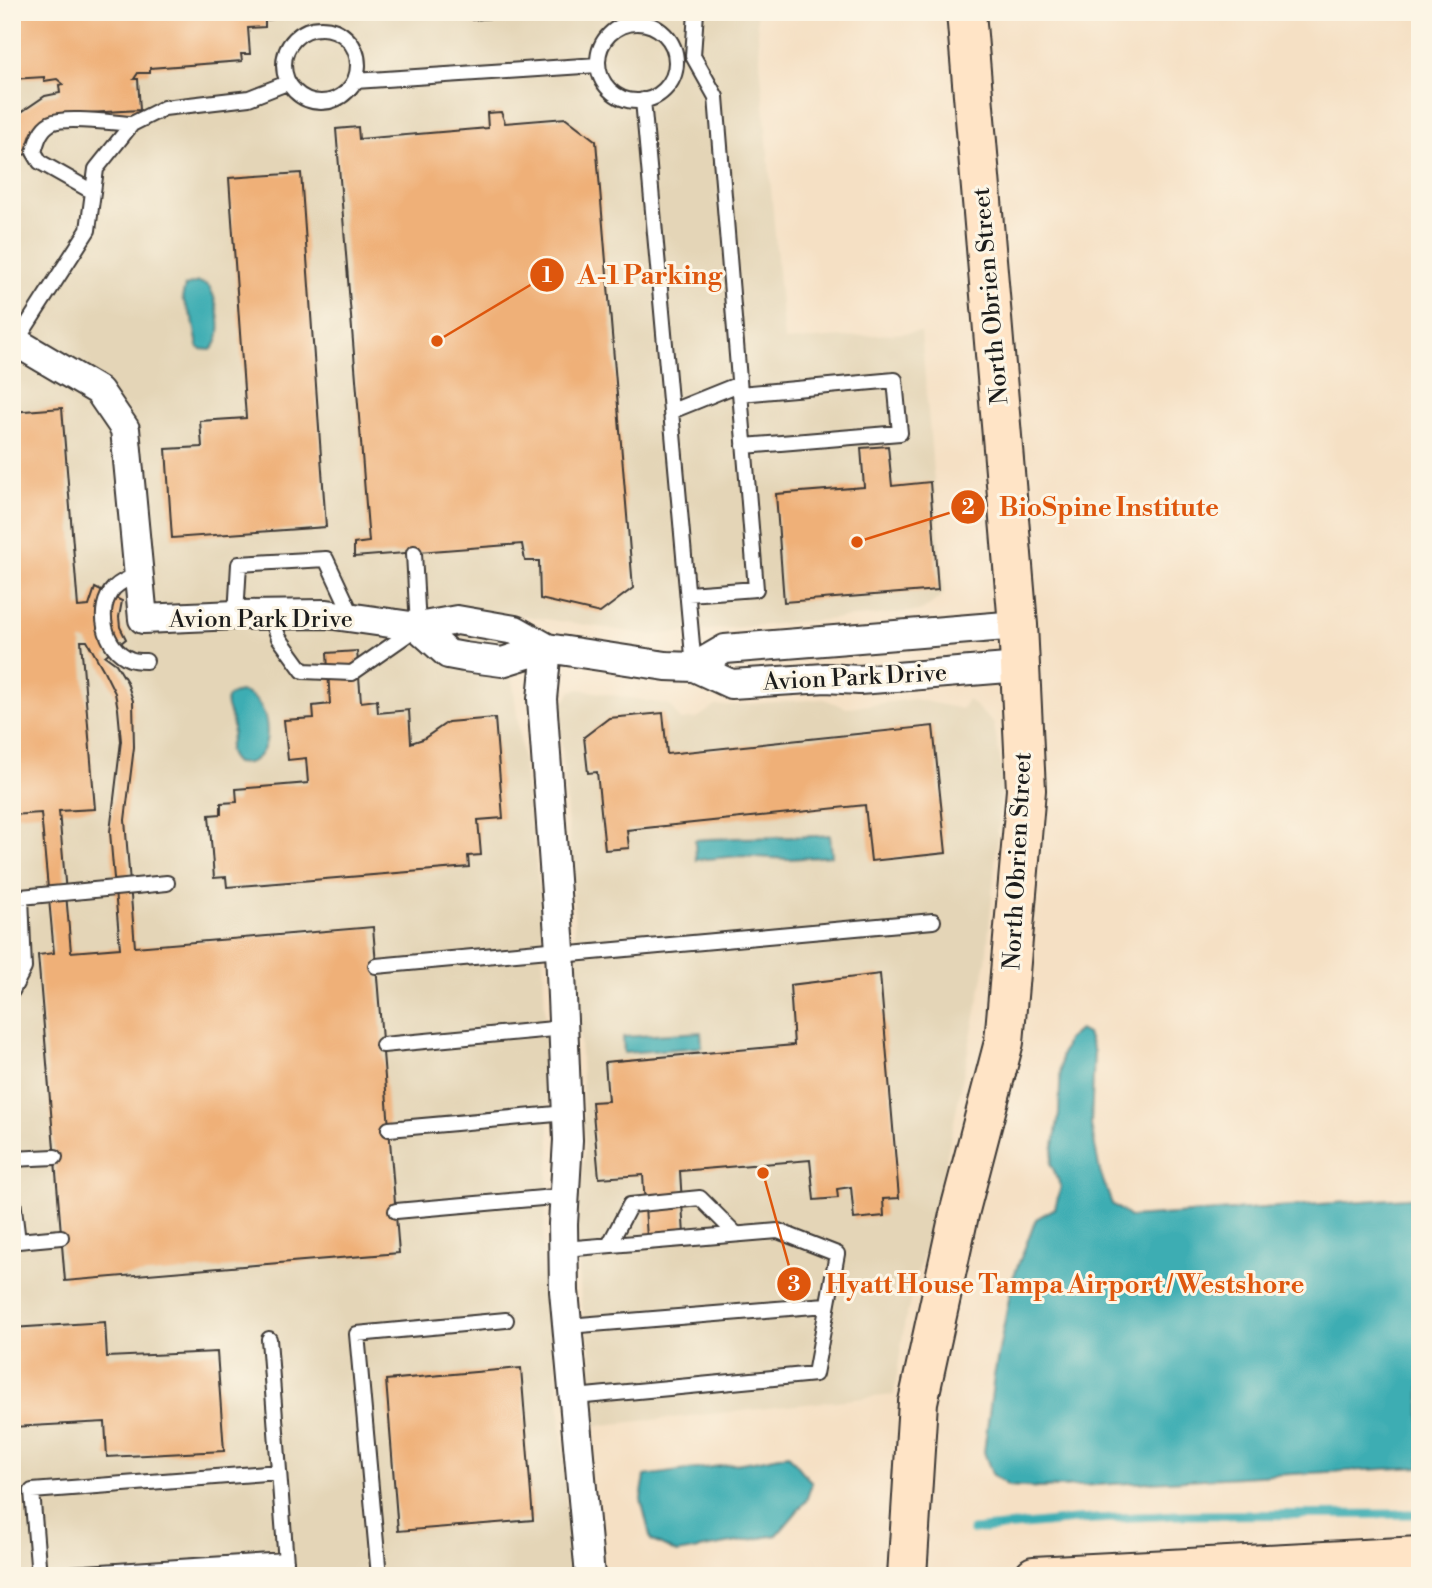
<svg xmlns="http://www.w3.org/2000/svg" width="1432" height="1588" font-family="'Libre Bodoni',serif">
	<rect width="100%" height="100%" fill="#fcf5e5"/>
	<filter id="ink" filterUnits="userSpaceOnUse"><feTurbulence type="fractalNoise" baseFrequency=".0143" numOctaves="2"/><feDisplacementMap in="SourceGraphic" scale="14" xChannelSelector="R" yChannelSelector="G"/><feConvolveMatrix kernelMatrix="1 2 1 2 8 2 1 2 1" color-interpolation-filters="sRGB"/></filter>
	<filter id="wash" filterUnits="userSpaceOnUse"><feTurbulence type="fractalNoise" baseFrequency=".00686" numOctaves="4" result="noise"/><feDisplacementMap in="SourceGraphic" scale="28" xChannelSelector="R" yChannelSelector="G"/><feGaussianBlur stdDeviation="1.57" result="paint"/><feColorMatrix in="noise" values="0 0 0 0 0 0 0 0 0 0 0 0 0 0 0 0 0 1.4 0 .05"/><feComposite in="paint" operator="in"/></filter>
	<g filter="url(#wash)">
		<rect width="100%" height="100%" fill="#f5e0c4"/>
		<path fill="#e4d5b7" d="M12 12H756L784 341 921 332 944 594 922 611 652 635 504 613 541 903 550 1151 542 1255 544 1291 556 1363 572 1567 568 1576H12Z
			M579 689 670 705 680 720 697 718 715 706 824 699 847 708 914 699 962 709 968 699 994 724 1003 777 986 962 938 1201 905 1321 894 1395 593 1426 590 1351 581 1299 576 1230 585 1146 572 873 558 706 566 700 571 691Z"/>
		<path fill="#3cadb3" stroke="#2c6468" stroke-width="2" d="M198 282 208 285 210 288C218 304 226 337 211 350L200 349 198 346 193 320 182 298 185 286Z
			M240 692C274 695 279 770 236 763 221 749 234 743 233 727 233 714 214 696 240 692Z
			M830 835 832 856 788 859 740 856 696 860 695 840C740 836 785 839 830 835Z
			M1079 1030 1087 1034 1094 1052 1091 1125 1100 1172 1112 1204 1130 1217 1420 1197V1467L1041 1488 1008 1486 992 1474 984 1452 994 1376 1013 1278 1036 1219 1055 1208 1061 1186 1051 1164 1059 1114 1061 1057 1067 1040Z
			M701 1032 702 1047 624 1053 623 1037Z
			M788 1454 812 1483 806 1501 777 1535 677 1553 651 1540 641 1499 645 1476C692 1468 741 1466 788 1454Z"/>
		<g fill="none" stroke-linecap="round" stroke-linejoin="round">
			<path stroke="#3cadb3" stroke-width="9" d="M973 1530 1075 1520 1178 1515 1420 1514"/>
		</g>
		<g id="blocks">
			<path fill="#efb078" fill-rule="evenodd" d="M12 12H273V19L265 20V27L248 28 250 54H241L242 61 150 68V73H138L134 79H138L140 110 52 115 37 126 32 134 29 154 12 156V126L20 113 45 96 60 93 59 85 63 84 57 79 44 81V77L12 79Z
				M472 12H542V14L472 20Z
				M501 112 505 123 566 118 596 141 633 588 600 613 540 599 539 561H525L522 544 354 557V544L369 542 336 129 358 127 359 139 488 128 487 113Z
				M301 173 326 527 172 538 166 449 202 447 200 421 246 418 229 178Z
				M62 408 78 607 89 606 95 588 122 601 119 617 120 627 126 639 105 656 116 664 127 682 133 701 134 747 125 820 135 947 373 927 399 1253 65 1281 38 955 54 953 41 813 12 815V412ZM81 641H87L104 671 115 693 118 709 121 741 110 832 120 948 71 952 59 811 95 809Z
				M888 446 892 486 930 482 938 590 784 602 776 494 864 487 861 448Z
				M357 651 361 702 377 700 378 713 409 710 411 743 423 739 448 722 495 718 503 818 478 820 481 855 468 856 469 867 227 887 226 877 214 878 209 815 221 814V803L237 802 236 789 308 783 306 758 288 760 284 720 314 718 313 706 330 704 327 653Z
				M663 713 667 754 933 726 946 853 871 861 865 805 627 830 629 848 605 850 597 772 588 773 584 737 609 718Z
				M880 974 899 1198 883 1199 884 1216 854 1219 851 1187 837 1189 838 1198 814 1200 810 1160 680 1171 684 1235 647 1238 643 1175 599 1178 592 1102 608 1101 605 1062 794 1045 790 985Z
				M105 1322 107 1357 217 1352 224 1451 107 1457 105 1422 12 1427V1328Z
				M521 1368 533 1520 398 1531 386 1380Z"/>
		</g>
	</g>
	<g filter="url(#ink)">
		<use href="#blocks" fill-opacity="0" stroke="#3d3935" stroke-width="2"/>
		<g fill="none" stroke-linecap="round" stroke-linejoin="round">
			<defs>
				<path id="lane" d="M598 62a39 39 0 1 1 78 0a39 39 0 1 1-78 0Z
					M284 65a37 37 0 1 1 74 0a37 37 0 1 1-74 0Z
					M355 81 598 65
					M643 100 694 667
					M93 192 40 162 34 152C37 141 40 129 51 123 66 116 114 123 132 124
					M16 342 88 230 96 169 132 124 164 108 249 98 287 83
					M740 394 895 380 900 433 744 446
					M672 411 739 384
					M138 575C129 578 121 581 114 588 95 608 104 649 130 659 134 661 141 661 146 661
					M688 594 756 589 716 97 693 56 696 12
					M236 615 239 564 326 559 354 619
					M270 615 279 638 303 671 352 673 418 627 414 553
					M560 955 933 921
					M376 966 560 949
					M12 991 24 968 21 897 167 883
					M383 1045 564 1028
					M389 1129 567 1113
					M12 1159 55 1157
					M12 1192 18 1241 61 1237
					M396 1211 565 1196
					M609 1245 630 1205 700 1198 736 1234
					M564 1249 778 1231 837 1254 815 1374 575 1397
					M568 1326 826 1305
					M269 1339 287 1576
					M39 1576 32 1491 279 1472
					M39 1576 286 1560
					M379 1576 357 1334 506 1320"/>
				<path id="street" d="M16 342 99 391 125 429 143 619 236 615 327 614 418 627 457 620 515 630 547 648 666 666 694 667 731 684 826 678 859 680 1020 667
					M418 627 448 654 464 657 502 662 547 648
					M547 648 542 699 560 949 568 1140 563 1224 564 1291 590 1576
					M694 667 725 649 1018 625"/>
				<path id="secondary" d="M907 1576 918 1402 960 1210 1004 1042 1026 790 1018 625 966 12
					M1034 1576 1420 1556"/>
			</defs>
			<use href="#lane" stroke="#3d3935" stroke-width="18"/>
			<use href="#street" stroke="#3d3935" stroke-width="32"/>
			<use href="#secondary" stroke="#3d3935" stroke-width="42"/>
			<use href="#lane" stroke="#fff" stroke-width="14"/>
			<use href="#street" stroke="#fff" stroke-width="28"/>
			<use href="#secondary" stroke="#ffe4c6" stroke-width="38"/>
		</g>
	</g>
	<g text-anchor="middle" stroke-width="6" stroke-linejoin="round" paint-order="stroke">
		<g font-size="24" fill="#1c1c1c" stroke="#fcf5e5">
			<text transform="translate(990 296) rotate(-95)" y="8">North Obrien Street</text>
			<text x="261" y="627">Avion Park Drive</text>
			<text transform="translate(855 677) rotate(-3)" y="8">Avion Park Drive</text>
			<text transform="translate(1017 861) rotate(-87)" y="8">North Obrien Street</text>
		</g>
	</g>
	<path fill="none" stroke="#de560d" stroke-width="2.5" d="M437 341L547 275M857 542L968 507M763 1173L794 1284"/>
	<g fill="#de560d" stroke="#fcf5e5" stroke-width="2.5">
		<circle cx="437" cy="341" r="7"/>
		<circle cx="857" cy="542" r="7"/>
		<circle cx="763" cy="1173" r="7"/>
		<circle cx="547" cy="275" r="18"/>
		<circle cx="968" cy="507" r="18"/>
		<circle cx="794" cy="1284" r="18"/>
	</g>
	<g font-size="21" text-anchor="middle" font-weight="bold" fill="#fff">
		<text x="547" y="282">1</text>
		<text x="968" y="514">2</text>
		<text x="794" y="1291">3</text>
	</g>
	<g font-size="26" text-anchor="middle" font-weight="bold" fill="#de560d" stroke="#fcf5e5" stroke-width="6" stroke-linejoin="round" paint-order="stroke">
		<text x="650" y="284">A-1 Parking</text>
		<text x="1109" y="516">BioSpine Institute</text>
		<text x="1065" y="1293">Hyatt House Tampa Airport / Westshore</text>
	</g>
	<rect width="1432" height="1588" fill="none" stroke="#fcf5e5" stroke-width="42"/>
</svg>
